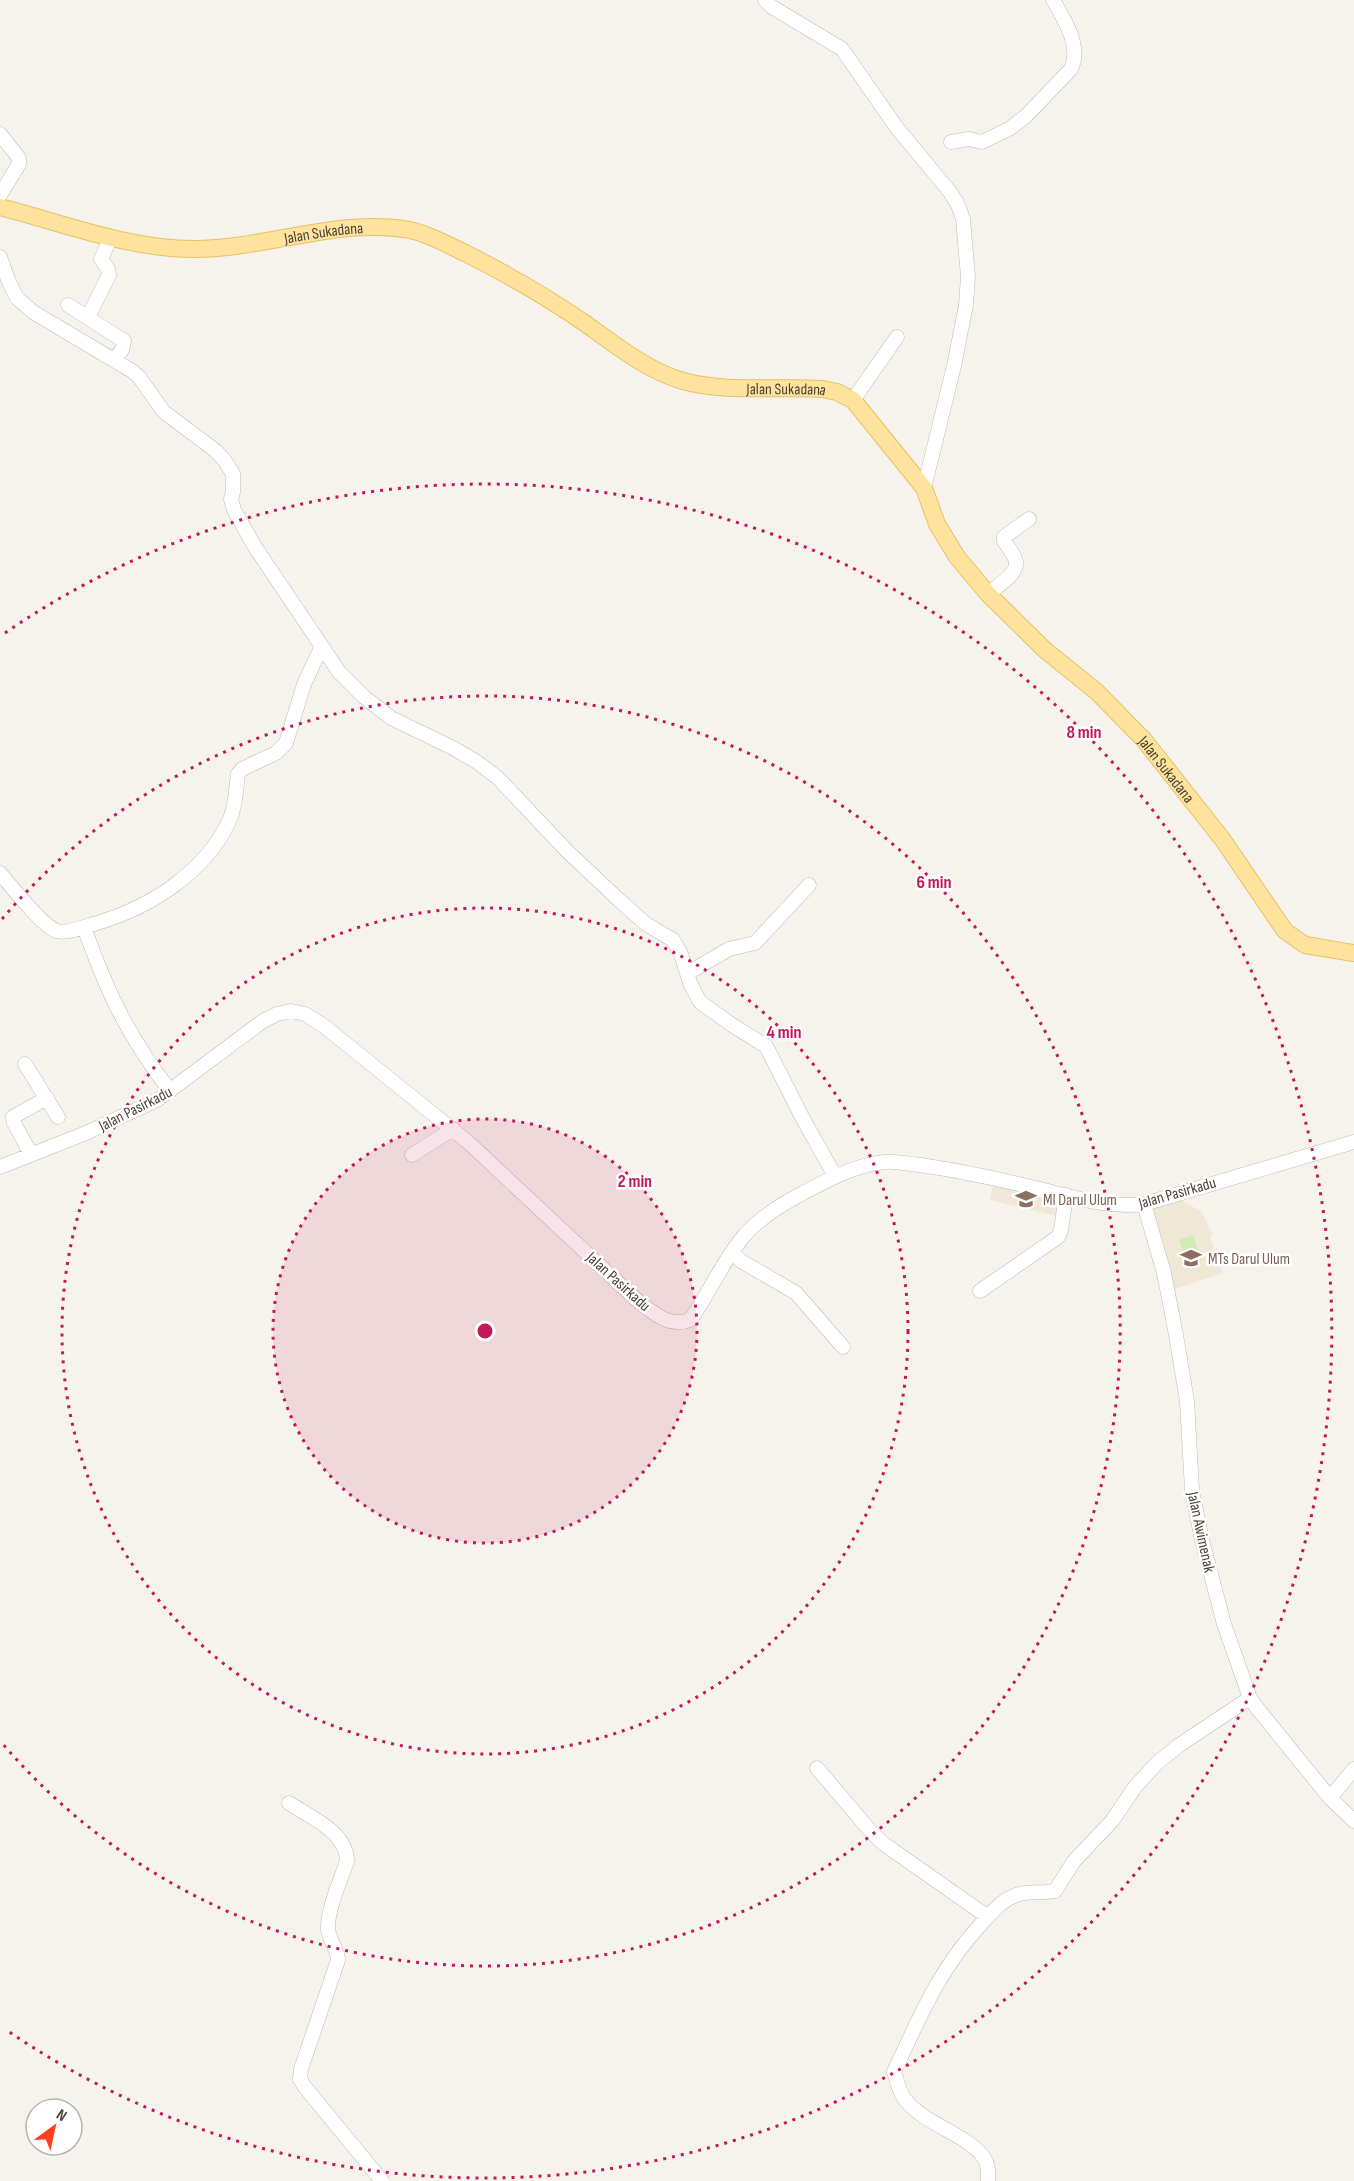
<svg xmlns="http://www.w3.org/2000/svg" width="1354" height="2181" font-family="'Sofia Sans Condensed',sans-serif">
	<rect width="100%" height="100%" fill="#f6f3ec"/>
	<path fill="#efe8d6" d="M994 1181 1062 1197 1057 1216 990 1200Z
		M1176 1197 1202 1212 1213 1236 1210 1237 1223 1273 1175 1289 1150 1209Z"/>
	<path fill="#d2eab5" d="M1193 1235 1201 1262 1188 1266 1179 1240Z"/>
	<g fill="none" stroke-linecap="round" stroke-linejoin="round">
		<defs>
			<path id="minor" d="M765 0 772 7 842 49 897 128 950 192 958 205 963 219 968 277 966 305 954 366 924 488
				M0 134 19 158V164L0 195
				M951 142 969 139 982 142 1009 129 1026 116 1071 69C1082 47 1064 19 1053 0
				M0 257 9 282 17 298 33 312 132 371 139 377 164 412 216 451 225 461 233 474V492L231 499 234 510 255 547 339 672 363 696 391 718 453 748 477 762 498 778 567 851 619 900 646 924 673 940 681 954 690 983 700 1002 732 1025 766 1046 803 1119 835 1176
				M68 305 124 341 122 350 118 355
				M88 317 109 275 108 269 101 259 111 237
				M853 400 897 337
				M988 594C996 587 1018 574 1016 562 1015 555 1007 546 1004 541V537L1029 519
				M0 873C12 887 42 926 57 931 68 934 86 926 97 923 151 907 206 872 230 819 236 805 236 789 238 774L242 769 276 753 286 743 304 684 321 648
				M84 927C107 992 128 1036 170 1091
				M688 973 729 949 755 943 809 885
				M25 1064 58 1117
				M31 1154 14 1123 13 1117 47 1098
				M412 1155 453 1129
				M0 1167 86 1133 157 1100 263 1021 277 1014 291 1011 305 1014 324 1026 469 1143 639 1302C655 1314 670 1328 690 1320 710 1293 722 1261 744 1236 759 1218 782 1204 803 1193 828 1180 855 1165 884 1162 896 1161 908 1164 920 1165 955 1170 989 1177 1023 1185 1063 1194 1103 1209 1144 1204L1354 1142
				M1144 1204 1164 1273 1176 1335 1187 1401 1192 1490 1202 1540 1224 1624 1250 1698 1257 1708 1330 1798 1354 1821
				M732 1252 741 1261 796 1293 843 1347
				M980 1291 1058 1237 1061 1230 1066 1195
				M817 1768 872 1833 884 1844 988 1917
				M1330 1798 1354 1769
				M289 1803C310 1817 347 1832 347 1861 341 1879 327 1910 328 1929 329 1940 338 1949 338 1960L301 2069 300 2079 304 2086 382 2181
				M988 2181C988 2173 989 2165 984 2158 968 2134 922 2124 904 2098 899 2091 897 2080 894 2072 919 2018 941 1966 983 1922 992 1912 1001 1901 1014 1896 1027 1890 1041 1894 1055 1891L1074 1861 1112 1821 1135 1787 1157 1763 1178 1746 1250 1698"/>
			<g id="major">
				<path id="s1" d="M0 207C63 223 128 249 194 249 266 249 339 217 410 230 429 234 448 245 465 253 507 274 547 297 586 324 615 345 648 371 683 381 726 393 779 386 823 389L837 392 853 400 924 488 937 524 957 557 988 594 1045 650 1097 692 1144 740 1223 840 1285 931 1305 945 1354 953"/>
			</g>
		</defs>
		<use href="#minor" stroke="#c2bbae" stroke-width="15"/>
		<use href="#major" stroke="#e6c16a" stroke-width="18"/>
		<use href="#minor" stroke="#fff" stroke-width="14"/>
		<use href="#major" stroke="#ffe39c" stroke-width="16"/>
	</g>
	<circle cx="485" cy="1331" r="212" fill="#c2185b" fill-opacity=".12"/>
	<g fill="none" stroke="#c2185b" stroke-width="3" stroke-dasharray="3 6">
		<circle cx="485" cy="1331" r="212"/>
		<circle cx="485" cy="1331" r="423"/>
		<path d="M2 919A635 635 0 1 1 2 1743"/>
		<path d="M5 633A847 847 0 1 1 5 2029"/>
	</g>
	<defs>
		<symbol id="school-bare" viewBox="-9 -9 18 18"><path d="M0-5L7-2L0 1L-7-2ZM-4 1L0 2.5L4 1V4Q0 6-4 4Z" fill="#8d6e63" stroke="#fff" stroke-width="2.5" paint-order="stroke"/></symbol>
	</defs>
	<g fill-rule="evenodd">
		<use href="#school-bare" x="1011" y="1184" width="30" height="30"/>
		<use href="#school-bare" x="1176" y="1243" width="30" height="30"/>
	</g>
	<g text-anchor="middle" stroke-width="5" stroke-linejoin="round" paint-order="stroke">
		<g font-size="16" fill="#4b4439" stroke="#fff">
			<text dy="6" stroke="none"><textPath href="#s1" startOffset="330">Jalan Sukadana</textPath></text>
			<text dy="6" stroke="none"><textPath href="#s1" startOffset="834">Jalan Sukadana</textPath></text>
			<text dy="6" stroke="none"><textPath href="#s1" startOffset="1392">Jalan Sukadana</textPath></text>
			<text transform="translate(135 1108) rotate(-27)" y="6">Jalan Pasirkadu</text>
			<text transform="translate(1177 1192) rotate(-16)" y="6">Jalan Pasirkadu</text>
			<text transform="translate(619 1281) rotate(42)" y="6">Jalan Pasirkadu</text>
			<text transform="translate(1202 1532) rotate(78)" y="6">Jalan Awimenak</text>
		</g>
		<g font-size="16" fill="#785e54" stroke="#fff" text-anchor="start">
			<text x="1043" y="1205">MI Darul Ulum</text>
			<text x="1208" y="1264">MTs Darul Ulum</text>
		</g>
	</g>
	<circle cx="485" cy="1331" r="9" fill="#c2185b" stroke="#fff" stroke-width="3"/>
	<g font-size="18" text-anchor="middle" font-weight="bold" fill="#c2185b" stroke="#fff" stroke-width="5" stroke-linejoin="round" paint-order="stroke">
		<text x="1084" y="738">8 min</text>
		<text x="934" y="888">6 min</text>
		<text x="784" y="1038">4 min</text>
		<text x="635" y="1187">2 min</text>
	</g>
	<g transform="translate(54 2127) rotate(33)"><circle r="28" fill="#ffffff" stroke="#b7b4b0" stroke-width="1.5"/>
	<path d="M0-4.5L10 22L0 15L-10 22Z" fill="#fc3f1d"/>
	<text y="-9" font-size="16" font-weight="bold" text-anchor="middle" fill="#4b4439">N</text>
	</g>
</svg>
